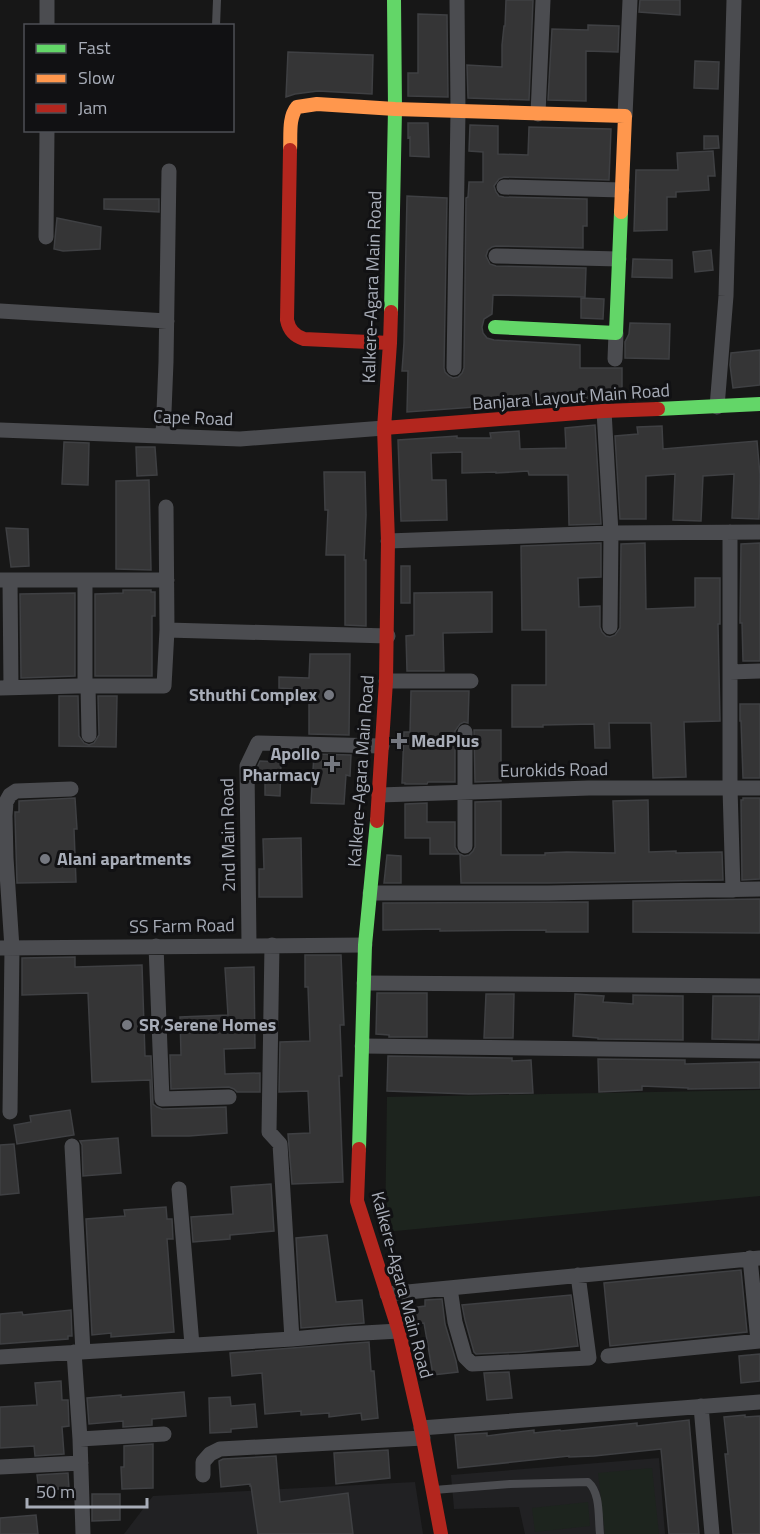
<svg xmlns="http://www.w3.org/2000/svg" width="760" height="1534" font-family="'Titillium Web',sans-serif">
	<rect width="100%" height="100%" fill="#171717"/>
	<path fill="#212123" d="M659 1458 665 1534H525L519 1507 454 1509 451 1475Z
		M415 1482 423 1534H124L153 1496Z"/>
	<path fill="#1d241e" d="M760 1090V1196L385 1232 387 1097Z
		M652 1468 659 1534H605L598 1473Z
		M588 1502 590 1526 535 1532 532 1508Z"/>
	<path fill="#353536" stroke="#3f4043" stroke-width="1.5" d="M506 0H533L529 100 468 98 467 65 502 67V45L504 26H505Z
		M640 0H680V15L639 12Z
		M418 14 447 15 448 97 408 96V73H418Z
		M588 25 619 26 618 52 586 51V101L548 100 552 29 588 30Z
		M288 52 373 55 372 94 318 91 295 94 286 97Z
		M695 61 719 62 718 89 694 88Z
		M408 123H428L429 157 410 156V137L408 138Z
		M470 125 498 126V154L528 155 529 127 611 129 609 180 504 177 499 179 494 186 496 192 499 196 504 197 587 199V226H583V248L496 246 492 247 488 250 486 256 490 264 496 266 586 268 585 297 493 295 492 314 484 319 482 327 483 333 487 338 494 340 580 345V368H622V397L580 399V396H556V401L407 412 408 371H402L404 343 407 196 447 198 444 368 445 372 449 376 453 378 458 377 462 373 464 368 466 198 468 197 469 182H483V152L469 151Z
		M704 136H718L719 148 704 149Z
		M713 151 715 176H708L709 190 676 192V197H667V230L634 231 636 170H678L677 153Z
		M104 199H159V212L104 209Z
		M57 218 101 227 100 249 63 251 54 249Z
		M711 250 713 270 695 272 693 252Z
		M633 259 672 260V278L632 277Z
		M581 298 604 299 603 319 581 318Z
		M630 323 670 324 669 359 625 358V342L629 334Z
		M760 350V385L733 388 730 365 731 353Z
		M595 425 601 524 569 525 568 475H529L528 471 496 473V472L462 473V452L431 453 432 480H446L447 520 401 521 398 440 457 436V438H491L490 433 519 431 520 449 566 448 565 428Z
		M662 426 663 449 757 441 760 475 759 519 732 518 734 474 703 476 701 521 673 520 675 474 646 476V519H620L615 436 638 434 637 427Z
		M64 442 89 443 88 485 62 484Z
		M136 447H155L157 475 137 476Z
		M324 472H365L366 515 364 560H366V626L345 625V555H326L328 510H325Z
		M149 480 151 570 116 569V481Z
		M6 528 28 529 29 566 11 567Z
		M601 543V577L578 578 579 607 600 606V627L602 632 606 636 610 637 615 635 620 628 621 544 645 543 646 609 695 607V578H720V624H718L720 721 684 722 686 777 653 778 651 723H609L610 748H595L594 724 543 725V727H512V685H546V630H522L521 546Z
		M760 543V661H743L742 623H740L741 544Z
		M401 566H410V603H401Z
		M123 590H151V592H155V616H152V676H95V594L123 593Z
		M492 592V632L443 633 444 671H407L406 636 414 635V593Z
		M75 593V676L21 678 20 594Z
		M310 654H350L349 735 309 734V690L279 688V677L309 678Z
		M411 691H469L468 723 464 722 460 724 455 731V782H428L427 784H405V783H402L404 732H410Z
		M59 696H78L79 736 84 743 89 745 94 743 99 735 98 696H117L116 747 59 746Z
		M740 704H760V778H743L741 721H740Z
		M474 730H501V781L475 782Z
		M314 754 351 755 350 776 346 775 344 804 311 803Z
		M260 761 281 762 280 796 265 795V782H257V768Z
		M75 798 77 829H74L76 882 17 883 15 816V812H19V801Z
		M743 798H760V879L742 880 741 800H743Z
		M648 800 649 852 676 851V853L722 852 723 880 548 883H461L460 854 464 856 469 855 473 851 475 847V802L501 801V855H545V853L567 852 615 853 613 801Z
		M427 803V822H455V847L459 854H430V838H405V804Z
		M301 838 302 897H259V869H264L263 839Z
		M387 855 401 856V883H384Z
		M760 899V933L633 932V901Z
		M588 902V932H546V930L440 931V929L383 930V903Z
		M305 955H341L344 1025H340L342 1076H339L343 1182 292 1184 288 1134 310 1133 308 1091 279 1092 280 1042 310 1041 308 987H305Z
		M75 957V967L142 965 145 1056H151L153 1104 157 1107 162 1109 226 1107 227 1133 189 1136H152L150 1080 92 1082 88 993 22 995V958Z
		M254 967 255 1048 224 1049 225 1074 260 1073V1092H237L234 1089 229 1087 171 1089 170 1055H181L180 1017 228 1015 225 968Z
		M377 993H427V1037H389V1035L376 1034Z
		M486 994H514L513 1038H484Z
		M575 994 604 996 603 1002 633 1004V995L683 996V1040L598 1039V1038L573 1036Z
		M713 996H760L759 1040 712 1039Z
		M388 1056 512 1058V1061L531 1060 533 1093 469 1094 387 1091Z
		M598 1059 683 1060H685V1064L760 1062V1088L688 1089V1088L642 1086V1090L599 1092Z
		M70 1110 74 1135 17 1144 14 1125 31 1122 30 1116Z
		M118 1138 121 1173 83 1176 82 1145 80 1141Z
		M14 1144 19 1193 0 1195V1145Z
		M271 1184 274 1231 230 1235V1239L193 1242 191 1217 233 1214 231 1187Z
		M166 1207 167 1219H172L173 1239H167L174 1332 111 1337V1333L92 1335 86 1219 125 1216 124 1210Z
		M327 1235 336 1302 362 1300 364 1323 301 1328 296 1238Z
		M741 1270 747 1332 610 1346 604 1283Z
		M571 1295 578 1346 522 1352 476 1354 474 1352 465 1320 462 1305Z
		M442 1299 445 1324 456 1361 458 1372 433 1375 424 1323 413 1325 411 1308 425 1306V1300Z
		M71 1310 72 1336H68V1339L0 1344V1314L22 1312 23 1315Z
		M369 1342 371 1371H374L378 1418 362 1420 361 1413 329 1417V1413L301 1415V1411L265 1414 262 1373 232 1376 230 1353Z
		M760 1354V1381L741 1383 739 1356Z
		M509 1372 512 1398 487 1400 484 1373Z
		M61 1381 62 1400H68L69 1426 62 1427 64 1454 35 1456 34 1446 0 1448V1407L37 1405 35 1383Z
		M184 1392 186 1416 152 1419V1425L123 1427V1421L89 1424 87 1398 121 1395V1397Z
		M230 1397 231 1406 255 1404 257 1427 231 1429V1432L210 1433 209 1398Z
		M745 1415V1417L760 1416V1534H733L725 1454H728L724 1417Z
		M689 1420 699 1534H669L661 1449 594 1456 569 1457V1456L458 1468 455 1435 487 1433V1436L534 1430V1433L560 1430 561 1431 637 1423V1426Z
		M153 1444V1488L122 1489 121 1467H124V1446Z
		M388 1450 390 1478 336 1484 334 1453Z
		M276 1456 280 1502 348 1493 353 1534H258L251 1486H250V1484L221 1487 219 1461 223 1459Z
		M68 1473 69 1488 39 1491 37 1475Z
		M92 1494H120V1520L92 1521Z
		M36 1515 38 1534H0V1518Z"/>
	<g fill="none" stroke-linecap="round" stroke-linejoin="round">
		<path stroke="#4b4c50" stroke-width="8" d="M216 26 217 0
			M434 1490 510 1484 588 1482C601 1493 598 1518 600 1534"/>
		<path stroke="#4b4c50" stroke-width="15" d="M47 26V0
			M538 114 543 0
			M625 116 630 0
			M504 187 622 190
			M46 237 47 130
			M496 256 619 259
			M0 311 167 321
			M615 359 616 333
			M454 368 458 111 457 0
			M717 407 726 296 734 0
			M604 411 611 533 610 627
			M0 430 240 439 384 428
			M163 436 166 362 169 171
			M166 507 167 630 388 636
			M730 532V788L733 890
			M388 541 611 533 760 532
			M0 580H167
			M10 580 11 688
			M730 672 760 671
			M386 681H471
			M85 686V580
			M88 686 89 735
			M0 688 77 686H164L167 630
			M465 732V846
			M379 795 589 788H760
			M370 893H548L760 889
			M249 945 247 766 258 743 382 746
			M272 945 269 1132 280 1144 292 1339
			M156 946 162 1099 229 1097
			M0 948 365 945
			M364 983 760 986
			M362 1046 760 1051
			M10 1112 12 948 6 858 5 816 6 802 10 795 16 791 71 789
			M72 1146 83 1352
			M179 1189 192 1345
			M750 1258 758 1341
			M450 1288 455 1322 465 1357 472 1364 589 1358 578 1275
			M387 1294 760 1258
			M74 1352 80 1439 83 1534
			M608 1356 760 1341
			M0 1357 292 1339 346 1334 399 1331
			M701 1406 712 1534
			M421 1428 760 1402
			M80 1439 164 1434
			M0 1467 81 1463
			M203 1475V1462L210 1454 220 1449 423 1438"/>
		<path stroke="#63d668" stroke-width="14" d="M391 312 395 109 394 0
			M495 327 616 333 621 212
			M658 409 760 404
			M359 1149 365 945 377 821"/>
		<path stroke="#ff974d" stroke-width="14" d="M290 150C291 136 288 118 297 107L317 104 395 109 625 116 621 212"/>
		<path stroke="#b3261e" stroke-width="14" d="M290 150 287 320C289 330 294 336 304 339L390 343
			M384 428 604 411 658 409
			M377 821 386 681 388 541 384 428 390 343 391 312
			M359 1149 357 1201 399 1331 421 1428 441 1534"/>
	</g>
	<g fill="#757880" stroke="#111113" stroke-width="2">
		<circle cx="329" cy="695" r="6"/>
		<path d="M396 732h6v6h6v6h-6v6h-6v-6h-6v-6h6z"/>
		<path d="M329 755h6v6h6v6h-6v6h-6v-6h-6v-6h6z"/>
		<circle cx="45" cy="859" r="6"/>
		<circle cx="127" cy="1025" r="6"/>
	</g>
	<g text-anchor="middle" stroke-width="6" stroke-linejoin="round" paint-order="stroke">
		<g font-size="18" fill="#a8adb8" stroke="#111113">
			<text transform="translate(372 287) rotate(-88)" y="6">Kalkere-Agara Main Road</text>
			<text transform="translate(571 397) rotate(-4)" y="6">Banjara Layout Main Road</text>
			<text transform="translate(193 418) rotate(2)" y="6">Cape Road</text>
			<text transform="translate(554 770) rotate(-1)" y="6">Eurokids Road</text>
			<text transform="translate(361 771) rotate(-86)" y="6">Kalkere-Agara Main Road</text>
			<text transform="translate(228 835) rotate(-91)" y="6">2nd Main Road</text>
			<text transform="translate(182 926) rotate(-1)" y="6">SS Farm Road</text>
			<text transform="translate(402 1285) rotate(75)" y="6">Kalkere-Agara Main Road</text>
		</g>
		<g font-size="18" font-weight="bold" fill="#a8adb8" stroke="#111113" text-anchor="start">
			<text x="317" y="701" text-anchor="end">Sthuthi Complex</text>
			<text x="411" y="747">MedPlus</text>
			<text x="320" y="760" text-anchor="end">Apollo<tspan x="320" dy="21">Pharmacy</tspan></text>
			<text x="57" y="865">Alani apartments</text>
			<text x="139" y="1031">SR Serene Homes</text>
		</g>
	</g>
	<rect x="24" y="24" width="210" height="108" fill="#111113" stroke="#4d4f55" stroke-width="1.5"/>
	<rect x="36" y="44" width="30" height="9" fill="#63d668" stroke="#4d4f55" stroke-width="1.5"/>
	<text x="78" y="54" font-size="18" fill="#a8adb8">Fast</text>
	<rect x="36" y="74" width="30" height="9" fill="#ff974d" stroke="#4d4f55" stroke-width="1.5"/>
	<text x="78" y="84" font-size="18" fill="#a8adb8">Slow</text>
	<rect x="36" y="104" width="30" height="9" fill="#b3261e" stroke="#4d4f55" stroke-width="1.5"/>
	<text x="78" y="114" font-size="18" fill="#a8adb8">Jam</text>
	<path d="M27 1498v9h120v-9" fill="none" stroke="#a8adb8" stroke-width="3"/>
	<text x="36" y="1498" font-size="18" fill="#a8adb8" stroke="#111113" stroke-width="4.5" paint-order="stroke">50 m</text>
</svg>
